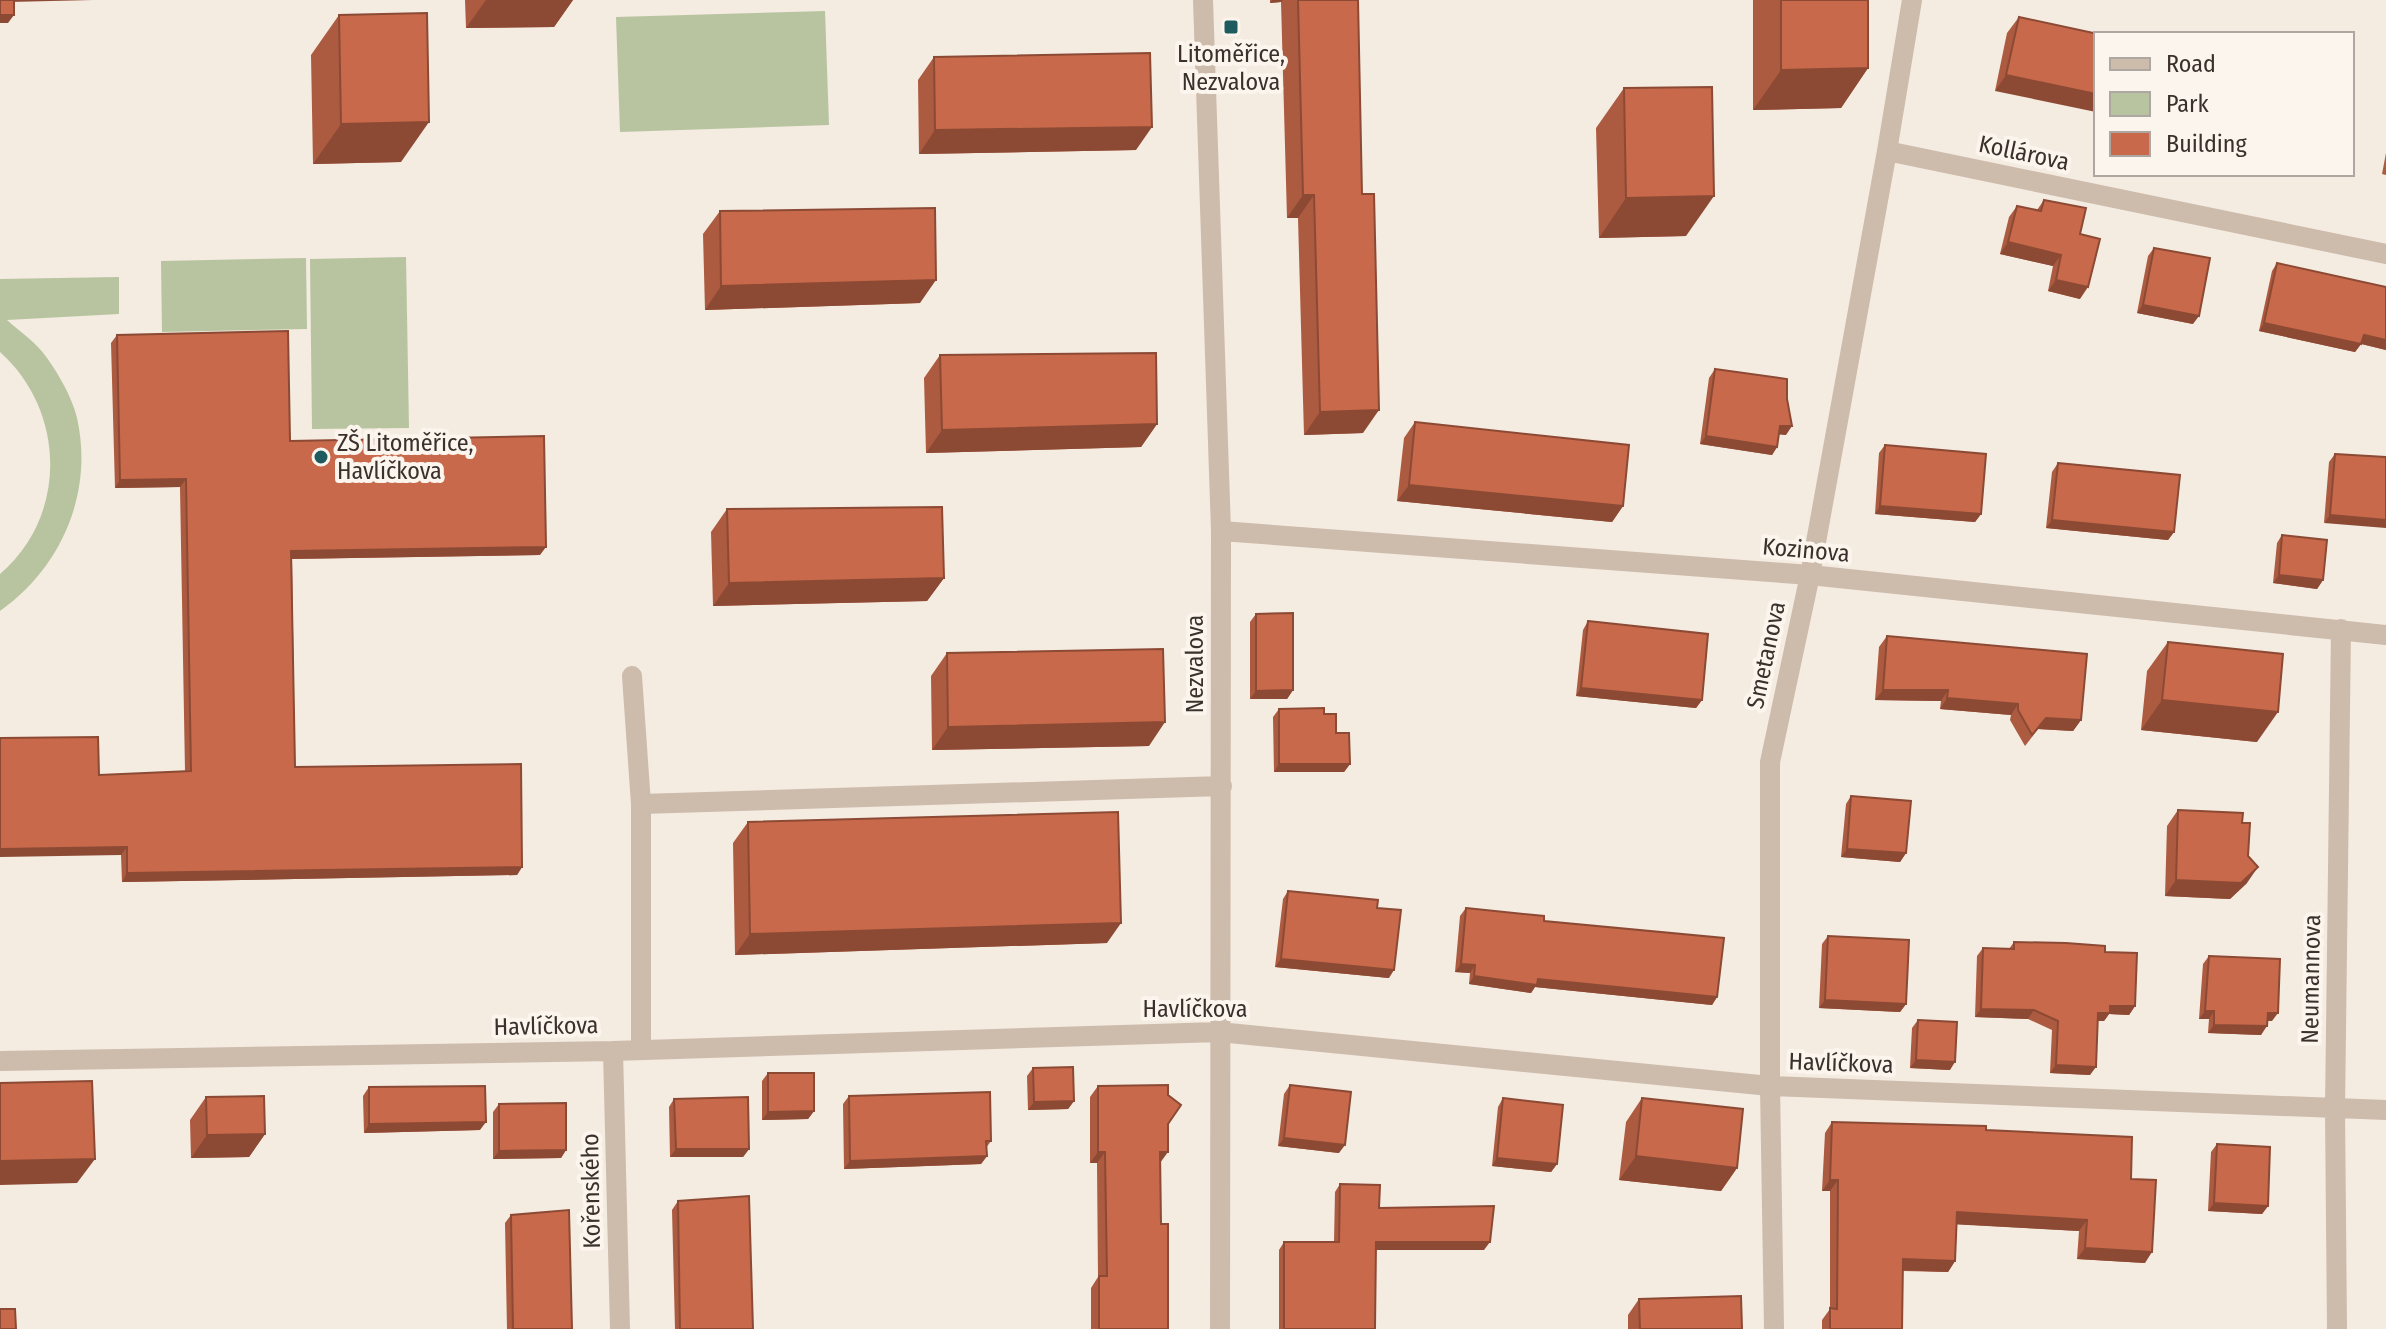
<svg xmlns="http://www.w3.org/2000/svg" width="2386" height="1329" font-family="'Fira Sans Condensed',sans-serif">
	<rect width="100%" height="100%" fill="#f4ebe1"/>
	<path fill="#b8c4a0" d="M825 11 829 125 620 132 616 17Z
		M406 257 409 428 312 429 310 259Z
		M306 258 307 329 162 332 161 261Z
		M119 277V314L7 320C20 332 36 342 47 358 59 375 72 397 77 418 94 493 61 568 0 611V574C68 516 66 411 0 352V279Z"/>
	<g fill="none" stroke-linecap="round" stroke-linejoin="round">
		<path stroke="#cdbbac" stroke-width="20" d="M1203 0 1221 531 1220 1329
			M1887 151 2386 254
			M1221 531 1810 575 2386 635
			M632 676 641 804V1050
			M641 804 1222 786
			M613 1051 620 1329
			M0 1061 613 1051 1219 1032 1770 1086 2386 1110
			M1774 1329 1770 1086V762L1810 575 1887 151 1912 0
			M2337 1329 2335 1110 2341 629"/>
	</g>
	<path fill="#ac5a40" d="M465 0H573L554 27 466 28Z
		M1270 0H1358L1363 433 1304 435 1298 218H1287L1281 2 1270 3Z
		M1753 0H1868V68L1841 108 1753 110Z
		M339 15 401 162 313 164 311 55Z
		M2019 17 2098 34 1995 91 2007 33Z
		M934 57 1136 150 919 154 918 80Z
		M1624 88 1686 236 1599 238 1596 128Z
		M2386 153V175L2382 174Z
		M2044 200 2080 234V299L2048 291 2053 266 2000 254 2009 217 2017 206 2037 210Z
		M720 211 920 303 705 310 703 234Z
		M2154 248 2193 324 2137 313 2148 256Z
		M2277 263 2386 287V350L2361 344 2355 352 2259 331 2272 271Z
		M117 335 290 441 540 555 292 559 295 767 522 867 517 875 122 882 121 855 99 775 185 771 180 487 115 488 111 343Z
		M940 355 1157 424 1141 447 926 453 924 378Z
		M1715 369 1786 435 1779 434 1777 447 1772 455 1700 444 1709 378Z
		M1415 422 1623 506 1612 522 1397 501 1404 438Z
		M1885 445 1981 514 1975 522 1875 514 1879 453Z
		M2335 454 2386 457 2324 523 2329 462Z
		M2058 463 2174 532 2168 540 2046 528 2052 472Z
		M727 509 944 578 927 601 713 606 711 532Z
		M2282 535 2323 580 2317 589 2273 583 2277 543Z
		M1256 614 1293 690 1287 699H1250V622Z
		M1588 621 1702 700 1696 708 1576 696 1583 630Z
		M1887 636 2081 720 2073 731 2038 729 2025 746 2010 720 2011 715 1940 709 1941 701 1875 700 1879 647Z
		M2168 642 2257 742 2141 730 2147 671Z
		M947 653 1149 746 932 750 931 676Z
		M1279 709 1324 714 1336 733 1350 764 1344 772H1274L1273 717Z
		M1851 796 1906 853 1900 862 1841 857 1846 804Z
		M2178 810 2242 823 2247 883 2230 899 2165 896 2167 826Z
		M748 822 1107 943 735 955 733 843Z
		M1288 891 1377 908 1389 978 1275 967 1283 899Z
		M1466 908 1544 921 1717 997 1712 1005 1535 987 1531 993 1469 984 1470 973 1455 972 1460 916Z
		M1828 936 1906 1004 1900 1012 1819 1008 1822 944Z
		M2014 942 2105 952 2135 1006 2129 1015 2109 1014 2104 1021H2098L2090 1075 2050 1073 2052 1030 2028 1019 1975 1017 1977 956 1983 948 2009 949Z
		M2209 956 2272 1021H2267L2261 1035 2208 1033 2209 1019H2199L2203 964Z
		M1918 1020 1950 1070 1910 1068 1912 1028Z
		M1033 1068 1074 1101 1068 1109 1028 1110 1027 1076Z
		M768 1073 814 1111 808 1119 762 1120V1081Z
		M1290 1085 1339 1153 1278 1146 1284 1094Z
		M1098 1086 1168 1124 1160 1163 1161 1224 1168 1329H1091V1288L1098 1277 1097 1163H1090V1097Z
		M369 1087 480 1130 364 1133 363 1096Z
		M849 1096 991 1141 986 1148 987 1156 981 1164 844 1169 843 1104Z
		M206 1097 265 1134 249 1157 191 1158 190 1120Z
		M1503 1098 1557 1164 1551 1172 1492 1166 1498 1107Z
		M1642 1098 1737 1168 1721 1191 1619 1180 1626 1122Z
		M674 1099 749 1149 743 1157H670L669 1107Z
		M499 1104 566 1150 561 1158 493 1159V1112Z
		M1832 1122 1986 1130 2131 1179 2145 1263 2077 1259 2079 1231 1957 1224 1955 1261 1948 1272 1903 1271 1902 1329H1822V1320L1830 1309V1191H1822L1825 1133Z
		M2217 1144 2268 1206 2262 1214 2208 1211 2211 1152Z
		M1340 1184 1379 1208 1484 1250H1376L1375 1329H1279V1250L1284 1242H1334L1335 1192Z
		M678 1201 753 1329H675L672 1210Z
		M511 1215 572 1329H507L505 1223Z
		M1639 1299 1742 1329H1628V1315Z"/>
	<path fill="#8c4a34" d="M10 0H93L9 2Z
		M486 0H573L554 27 466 28Z
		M1272 0H1283L1281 2 1270 3Z
		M0 15H14L8 23H0Z
		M1868 68 1841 108 1753 110 1781 70Z
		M2006 75 2096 94V112L1995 91Z
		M429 122 401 162 313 164 341 124Z
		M1152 127 1136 150 919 154 935 130Z
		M1303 195H1314L1298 218H1287Z
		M1714 196 1686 236 1599 238 1626 198Z
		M2008 242 2061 255 2053 266 2000 254Z
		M936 280 920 303 705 310 721 286Z
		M2056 280 2088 287 2080 299 2048 291Z
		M2143 305 2199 316 2193 324 2137 313Z
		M2264 323 2361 344 2355 352 2259 331Z
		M2364 335 2386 340V350L2358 343Z
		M1379 410 1363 433 1304 435 1320 412Z
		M1157 424 1141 447 926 453 942 430Z
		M1780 426H1792L1786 435 1775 434Z
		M1706 436 1777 447 1772 455 1700 444Z
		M186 479 180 487 115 488 120 480Z
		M1409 485 1623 506 1612 522 1397 501Z
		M1880 506 1981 514 1975 522 1875 514Z
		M2330 515 2386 520V528L2324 523Z
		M2052 520 2174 532 2168 540 2046 528Z
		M546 547 540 555 286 559 291 551Z
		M2279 575 2323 580 2317 589 2273 583Z
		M944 578 927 601 713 606 729 583Z
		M1581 688 1702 700 1696 708 1576 696Z
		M1293 690 1287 699H1250L1256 691Z
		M1883 690H1948L1941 701 1875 700Z
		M1947 698 2018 704 2011 715 1940 709Z
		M2162 700 2278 712 2257 742 2141 730Z
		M2046 718 2081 720 2073 731 2038 729 2025 746Z
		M1165 722 1149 746 932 750 948 727Z
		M1279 764H1350L1344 772H1274Z
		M127 847 121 855 0 857V849Z
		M1847 849 1906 853 1900 862 1841 857Z
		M522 867 517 875 122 882 127 873Z
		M2258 867 2247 883 2230 899 2165 896 2176 880Z
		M1121 923 1107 943 735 955 750 934Z
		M1281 959 1394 970 1389 978 1275 967Z
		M1461 964 1475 965 1470 973 1455 972Z
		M1474 976 1538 979 1717 997 1712 1005 1535 987 1531 993 1469 984Z
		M1825 1000 1906 1004 1900 1012 1819 1008Z
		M2110 1006H2135L2129 1015 2109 1014 2104 1021H2092L2098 1013Z
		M1981 1009 2034 1010 2028 1019 1975 1017Z
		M2205 1011H2214L2209 1019H2199Z
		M2268 1013H2278L2272 1021H2262Z
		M2214 1025 2267 1026 2261 1035 2208 1033Z
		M1916 1060 1955 1062 1950 1070 1910 1068Z
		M2056 1065 2096 1067 2090 1075 2050 1073Z
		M1074 1101 1068 1109 1028 1110 1034 1102Z
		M814 1111 808 1119 762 1120 768 1112Z
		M486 1122 480 1130 364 1133 369 1124Z
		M265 1134 249 1157 191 1158 207 1135Z
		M1284 1138 1345 1145 1339 1153 1278 1146Z
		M676 1149H749L743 1157H670Z
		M566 1150 561 1158 493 1159 499 1151Z
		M1098 1152H1105L1097 1163H1090Z
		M1160 1152H1168L1160 1163Z
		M987 1156 981 1164 844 1169 850 1161Z
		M1636 1156 1737 1168 1721 1191 1619 1180Z
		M1497 1158 1557 1164 1551 1172 1492 1166Z
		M95 1159 77 1183 0 1185V1161Z
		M1830 1180H1838L1830 1191H1822Z
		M2214 1203 2268 1206 2262 1214 2208 1211Z
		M1957 1212 2087 1220 2079 1231 1949 1224Z
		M1376 1242H1490L1484 1250H1371Z
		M2085 1248 2152 1252 2145 1263 2077 1259Z
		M1903 1259 1955 1261 1948 1272 1895 1270Z"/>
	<path fill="#c8694b" stroke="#8c4a34" stroke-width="2" d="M0 0H14V15H0Z
		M1298 0H1358L1362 194H1374L1379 410 1320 412 1314 195H1303Z
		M1781 0H1868V68L1781 70Z
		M427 13 429 122 341 124 339 15Z
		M2019 17 2098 34H2096V94L2006 75Z
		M1150 53 1152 127 935 130 934 57Z
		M1712 87 1714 196 1626 198 1624 88Z
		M2044 200 2086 208 2080 234 2100 239 2088 287 2056 280 2061 255 2008 242 2017 206 2041 211Z
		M935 208 936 280 721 286 720 211Z
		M2154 248 2210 258 2199 316 2143 305Z
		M2277 263 2386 287V340L2364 335 2361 344 2264 323Z
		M288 331 290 441 544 436 546 547 291 551 295 767 521 764 522 867 127 873V847L0 849V738L98 737 99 775 191 771 186 479 120 480 117 335Z
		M1156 353 1157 424 942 430 940 355Z
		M1715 369 1787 379V399L1792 426H1780L1777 447 1706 436Z
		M1415 422 1629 445 1623 506 1409 485Z
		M1885 445 1986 454 1981 514 1880 506Z
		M2335 454 2386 457V520L2330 515Z
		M2058 463 2180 475 2174 532 2052 520Z
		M942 507 944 578 729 583 727 509Z
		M2282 535 2327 540 2323 580 2279 575Z
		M1293 613V690L1256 691V614Z
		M1588 621 1708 634 1702 700 1581 688Z
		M1887 636 2087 654 2081 720 2046 718 2032 735 2018 710V704L1947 698 1948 690H1883Z
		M2168 642 2283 654 2278 712 2162 700Z
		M1163 649 1165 722 948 727 947 653Z
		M1324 708V714H1336V733H1349L1350 764H1279V709Z
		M1851 796 1911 801 1906 853 1847 849Z
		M2178 810 2243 813 2242 823H2250L2248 856 2258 867 2241 883 2176 880Z
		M1118 812 1121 923 750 934 748 822Z
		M1288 891 1378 900 1377 908 1401 910 1394 970 1281 959Z
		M1466 908 1544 916V921L1724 938 1717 997 1538 979 1537 985 1474 976 1475 965 1461 964Z
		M1828 936 1909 940 1906 1004 1825 1000Z
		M2014 942 2066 943 2105 946V952L2137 953 2135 1006H2110V1013H2098L2096 1067 2056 1065 2058 1021 2034 1010 1981 1009 1983 948 2014 949Z
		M2209 956 2280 959 2278 1013H2268L2267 1026 2214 1025V1011H2205Z
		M1918 1020 1957 1022 1955 1062 1916 1060Z
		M1073 1067 1074 1101 1034 1102 1033 1068Z
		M768 1073H814V1111L768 1112Z
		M92 1081 95 1159 0 1161V1083Z
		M1168 1085V1095L1181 1105 1168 1124V1152H1160L1161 1224H1168V1329H1099V1276H1107L1105 1152H1098V1086Z
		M1290 1085 1351 1092 1345 1145 1284 1138Z
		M485 1086 486 1122 369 1124V1087Z
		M990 1092 991 1141H986L987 1156 850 1161 849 1096Z
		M264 1096 265 1134 207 1135 206 1097Z
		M748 1097 749 1149H676L674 1099Z
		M1503 1098 1563 1105 1557 1164 1497 1158Z
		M1642 1098 1743 1109 1737 1168 1636 1156Z
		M566 1103V1150L499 1151V1104Z
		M1832 1122 1986 1126V1130L2132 1137 2131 1179 2156 1180 2152 1252 2085 1248 2087 1220 1957 1212 1955 1261 1903 1259 1902 1329H1830V1308L1837 1309 1838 1180H1830Z
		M2217 1144 2270 1147 2268 1206 2214 1203Z
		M1340 1184 1380 1185 1379 1208 1494 1206 1490 1242H1376L1375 1329H1284V1242H1339Z
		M749 1196 753 1329H680L678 1201Z
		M569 1210 572 1329H513L511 1215Z
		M1741 1296 1742 1329H1640L1639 1299Z
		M0 1309H15L16 1329H0Z"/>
	<g fill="#1f5a5e" stroke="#fbf5ee" stroke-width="3">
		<rect x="1223" y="19" width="16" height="16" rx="4"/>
		<circle cx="321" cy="457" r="8"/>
	</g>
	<g text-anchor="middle" stroke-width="8" stroke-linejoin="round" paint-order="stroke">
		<g font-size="24" fill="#3b302b" stroke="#fbf5ee">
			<text x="1231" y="62">Litoměřice,<tspan x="1231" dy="28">Nezvalova</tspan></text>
			<text x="337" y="451" text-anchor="start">ZŠ Litoměřice,<tspan x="337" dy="28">Havlíčkova</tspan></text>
		</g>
		<g font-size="24" fill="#3b302b" stroke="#fbf5ee">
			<text transform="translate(2024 153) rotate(12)" y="8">Kollárova</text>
			<text transform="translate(1806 550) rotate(5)" y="8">Kozinova</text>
			<text transform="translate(1766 655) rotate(-78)" y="8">Smetanova</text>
			<text transform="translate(1195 664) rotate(-90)" y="8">Nezvalova</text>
			<text transform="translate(2311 979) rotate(-89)" y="8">Neumannova</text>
			<text x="1195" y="1017">Havlíčkova</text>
			<text transform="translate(546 1026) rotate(-1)" y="8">Havlíčkova</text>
			<text transform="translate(1841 1063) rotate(2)" y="8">Havlíčkova</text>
			<text transform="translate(591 1191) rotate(-91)" y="8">Kořenského</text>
		</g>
	</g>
	<rect x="2094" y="32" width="260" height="144" fill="#fbf5ee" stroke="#aea6a0" stroke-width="2"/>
	<rect x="2110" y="58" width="40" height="12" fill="#cdbbac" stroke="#aea6a0" stroke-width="2"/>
	<text x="2166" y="72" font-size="24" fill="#3b302b">Road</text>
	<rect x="2110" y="92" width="40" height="24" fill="#b8c4a0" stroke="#aea6a0" stroke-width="2"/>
	<text x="2166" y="112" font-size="24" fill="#3b302b">Park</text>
	<rect x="2110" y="132" width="40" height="24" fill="#c8694b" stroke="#aea6a0" stroke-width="2"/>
	<text x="2166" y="152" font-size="24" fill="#3b302b">Building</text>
</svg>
